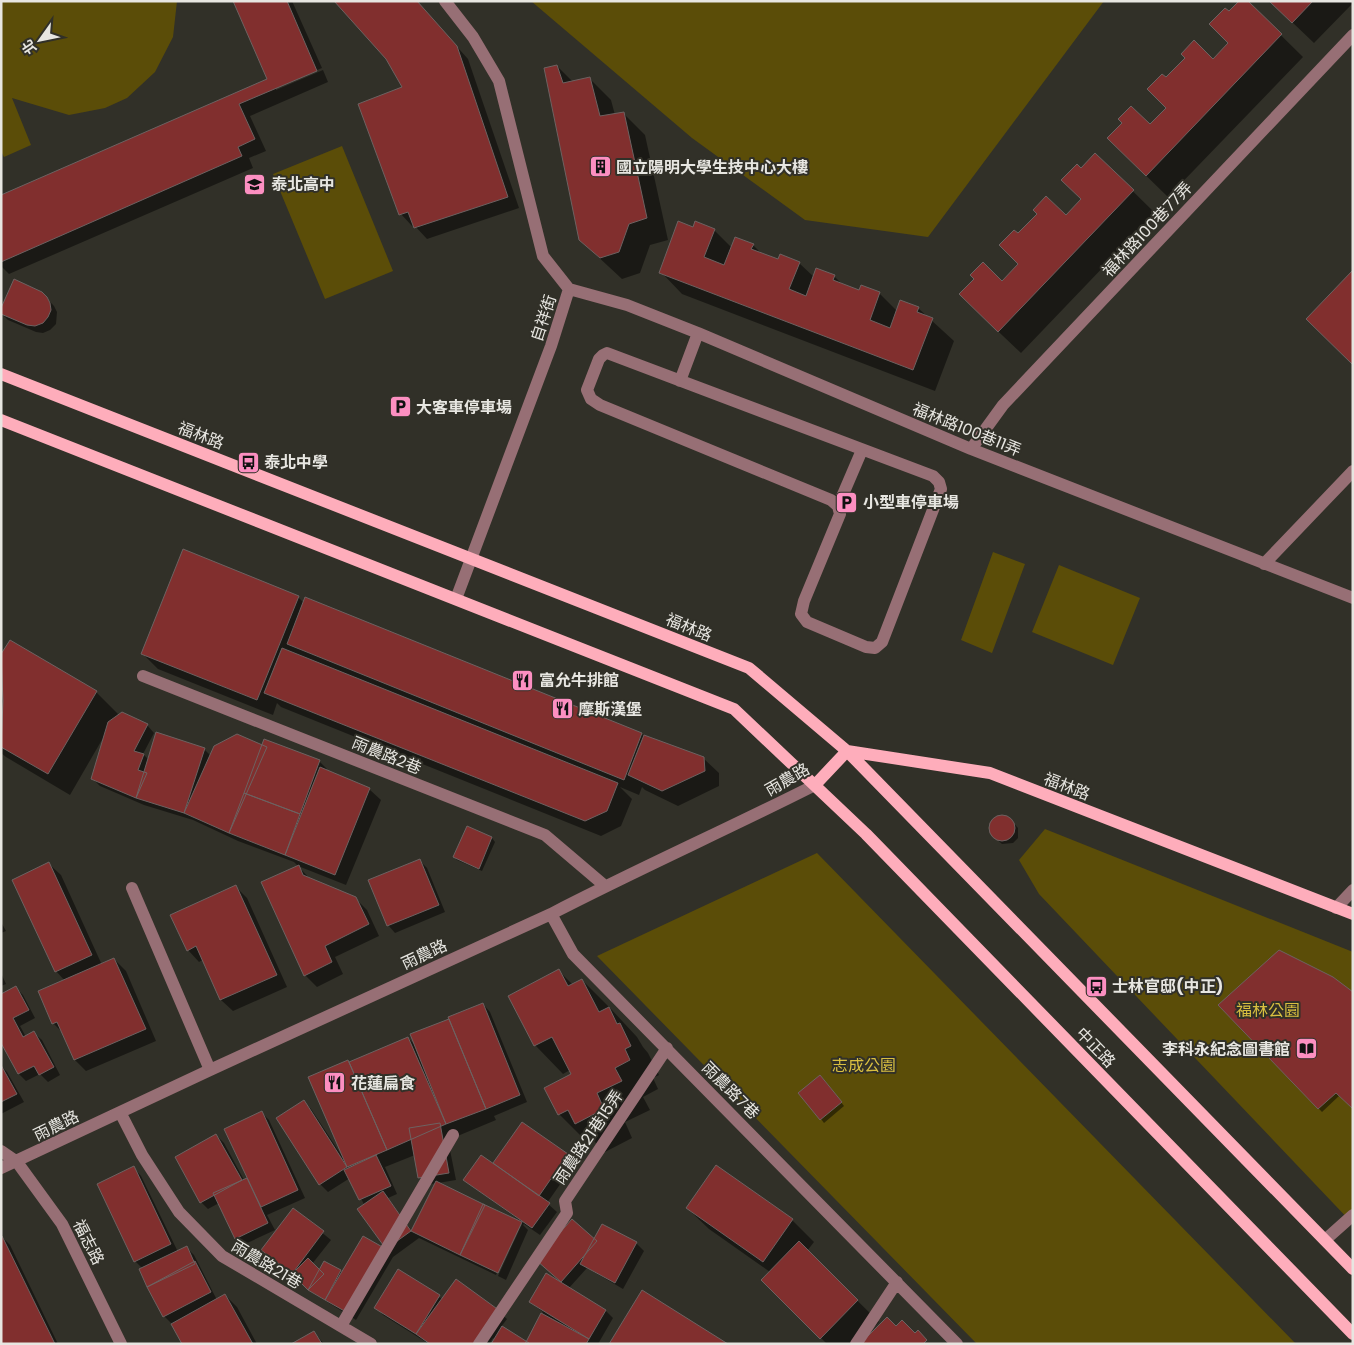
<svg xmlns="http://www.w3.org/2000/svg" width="1354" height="1345" font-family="Poppins,'Noto Sans TC',sans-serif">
	<rect width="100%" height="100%" fill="#313028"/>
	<path fill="#5b4d08" d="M1 1H177L173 37 155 72 127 98 105 108 69 115 12 98 31 145 4 157 1 151Z
		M531 1H1104L928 237 805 220 692 138Z
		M342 146 393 271 325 299 273 174Z
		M993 552 1025 564 992 653 961 640Z
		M1059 565 1140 598 1113 665 1032 632Z
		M1045 829 1353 952V1224L1039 894 1019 860Z
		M817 853 1296 1344H977L597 956Z"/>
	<path fill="#0007" fill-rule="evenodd" d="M234 1H292L322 68 276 87V90L323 70 328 82 250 116 266 151 249 158 253 168 9 274 1 266V196L268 80Z
		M416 1 468 59 519 208 427 239 414 225 412 226 401 214 404 88 387 58Z
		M1246 1 1303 57 1168 197 1130 160 1150 126 1167 109 1166 79 1186 58 1213 61 1230 43 1229 13Z
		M1270 1H1353V3L1314 43Z
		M557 66 573 82 589 78 611 100 615 115 624 114 645 135 668 240 650 245 640 273 622 279 580 240Z
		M1095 154 1155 213 1021 353 982 316 1002 282 1019 264 1018 235 1066 217 1082 200 1081 169Z
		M694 228 714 230 732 248 753 245 763 255 779 261 799 263 814 277 834 276 844 286 859 292 879 293 897 311 918 308 954 341 935 391 682 294 661 272Z
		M42 293 54 306 57 312 56 324 50 330 43 333 36 332 8 320 1 313Z
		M298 597 304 603 306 599 642 734 644 737 703 758 719 773V786L678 806 645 790 642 787 639 795 620 787 632 799 621 826 601 836 281 707 277 703 273 715 158 669 143 654Z
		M1 657 96 692 118 714 115 719 147 725 154 733 143 754 149 760 204 749 211 756 263 746 319 761 327 769 326 771 369 789 381 800 346 885 298 866 294 862 238 841 193 820 144 805 100 786 93 779 103 738 70 795 6 757 1 753Z
		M998 816 1008 817 1018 828V838L1013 843 1002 844 992 835 990 829 992 821Z
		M467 827 492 838 495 842 482 871 457 860 454 857Z
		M419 860 427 868 445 912 395 933 388 925Z
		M49 864 61 875 102 965 114 959 126 971 156 1041 86 1071 75 1060 64 1034 53 1023 40 992 65 981 56 971Z
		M298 866 310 879 355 898 367 910 379 936 335 957 343 974 317 987 305 975 263 883Z
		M236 887 247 898 287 987 233 1011 221 1000 204 959 199 962 188 950Z
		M1 922 6 931 1 933Z
		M559 971 573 985 582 980 611 1009 637 1037 643 1047 648 1053 659 1075 653 1078 658 1089 643 1097 650 1110 625 1122 632 1138 605 1152 593 1140 588 1143 559 1114 572 1075 570 1070 563 1074 535 1045Z
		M1 973 6 984 1 986Z
		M16 988 23 995 35 1018 20 1026 26 1037 34 1033 42 1040 60 1075 48 1082 40 1074 26 1081 19 1074 1 1040Z
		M483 1004 490 1012 527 1102 494 1116 496 1120 448 1140 456 1180 438 1183 518 1221 519 1220 473 1187 465 1180 494 1165 522 1123 567 1155 575 1163 547 1203 557 1212 540 1235 524 1224 523 1225 528 1230 506 1280 498 1276 522 1224H519L496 1275 419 1238 393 1257 356 1320 313 1293 262 1250 293 1209 331 1240 312 1264 319 1271 324 1262 342 1273 390 1253 350 1178 328 1192 320 1184 277 1118 303 1101 311 1109 344 1159 348 1061 350 1063 408 1038 416 1046 451 1019ZM378 1153V1154L373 1158 348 1168 347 1166ZM415 1155 419 1177 427 1185 436 1183 412 1231 388 1198 397 1194 385 1167Z
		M1220 1005 1340 1095 1322 1112Z
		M1 1066 7 1072 24 1102 1 1114Z
		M824 1080 844 1106 824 1123 821 1119Z
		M262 1113 269 1120 305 1198 267 1215 275 1230 243 1245 236 1238 219 1203 208 1209 201 1202 216 1135 224 1143 244 1180 249 1178Z
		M134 1168 141 1176 178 1252 187 1248 194 1255 217 1300 225 1295 237 1307 257 1344H183L172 1324 164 1316 143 1269 135 1261Z
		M687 1208 792 1220 814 1242 807 1251 879 1322 858 1344H827L763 1280 770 1272 709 1229Z
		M2 1237 10 1245 58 1344H1Z
		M594 1241 636 1243 644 1251 623 1289 587 1268 569 1288 606 1311 613 1318 598 1344H492L495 1339 493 1338 489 1344H429L383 1315 376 1307 398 1271 442 1299 499 1312 507 1319 501 1327 526 1343 543 1312 530 1302 560 1281 537 1260Z
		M314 1332 324 1344H293Z"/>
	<path fill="#812f2e" stroke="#6d6261" d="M233 1H287L317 71 239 104 255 139 238 147 242 156 1 262V195L267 79Z
		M334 1H417L457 46 508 197 414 228 408 212 399 215 358 104 402 87 386 59Z
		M1239 1H1248L1282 34 1146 176 1107 138 1122 123 1118 119 1131 106 1150 124 1166 108 1147 89 1162 74 1166 77 1185 58 1181 54 1194 40 1213 59 1228 43 1209 24 1225 8 1229 11Z
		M1269 1H1313L1292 23Z
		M557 65 563 83 590 77 600 116 624 112 647 218 629 224 619 252 600 258 579 240 544 68Z
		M1095 153 1134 190 998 332 959 294 974 279 970 275 983 262 1002 281 1018 264 999 245 1014 230 1018 233 1037 214 1033 210 1046 196 1066 215 1081 199 1061 180 1077 164 1081 168Z
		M678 221 693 227 695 221 715 229 704 257 724 265 735 237 754 244 751 249 778 259 780 254 800 262 789 289 806 296 816 268 835 275 833 280 859 290 861 285 880 292 870 320 890 328 900 300 919 307 917 312 933 318 913 370 659 273Z
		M1353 270V365L1306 319Z
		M14 279 42 292 47 297 50 303 51 310 48 317 43 323 35 326 27 325 1 314V308Z
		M183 549 299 596 257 700 141 654Z
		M305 597 642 733 624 780 287 644Z
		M10 640 97 691 48 774 1 747 3 701 1 654Z
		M282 648 618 783 607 811 585 821 264 693Z
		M122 712 148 724 134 751 144 754 138 770 147 773 136 798 91 779 108 722Z
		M156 732 205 748 184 813 136 798Z
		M237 734 267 747 229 833 184 813 214 746Z
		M644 735 704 757 705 771 662 791 628 775Z
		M264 739 320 760 300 814 244 793Z
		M320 767 370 788 335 875 285 855Z
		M244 793 300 814 285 855 229 833Z
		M989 828a13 13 0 1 1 26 0a13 13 0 1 1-26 0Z
		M467 826 492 837 479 869 453 857Z
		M420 859 439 905 387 926 368 880Z
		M49 862 92 955 55 972 12 880Z
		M299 865 303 875 356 897 369 924 325 946 332 962 304 976 261 882Z
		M236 885 277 975 220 1000 196 946 187 951 170 915Z
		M1279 950 1333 977 1353 992V1109L1336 1093 1318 1109 1218 1005Z
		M114 958 146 1029 74 1060 57 1022 52 1024 38 991Z
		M559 969 568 986 582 979 599 1012 609 1007 617 1024 620 1023 631 1046 625 1049 630 1060 615 1068 622 1081 597 1093 604 1109 575 1124 568 1110 558 1115 544 1088 571 1074 552 1037 534 1046 508 996Z
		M16 986 29 1010 13 1018 23 1037 34 1031 54 1067 39 1075 34 1066 18 1074 1 1043V994Z
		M483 1003 520 1095 486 1109 448 1017Z
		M449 1019 486 1109 446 1124 410 1034Z
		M408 1037 446 1124 387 1150 349 1062Z
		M348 1060 387 1150 347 1167 308 1077Z
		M1 1065 17 1094 1 1102Z
		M820 1075 842 1102 820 1120 798 1093Z
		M304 1100 347 1167 319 1185 276 1118Z
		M262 1111 298 1190 261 1207 224 1129Z
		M522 1122 568 1154 539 1196 493 1163Z
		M440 1123 449 1173 418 1178 409 1128Z
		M216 1134 242 1180 200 1203 175 1157Z
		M376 1155 391 1186 359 1200 344 1170Z
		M481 1155 550 1203 532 1228 463 1180Z
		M716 1165 793 1219 763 1262 686 1208Z
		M134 1166 171 1244 134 1262 97 1184Z
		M247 1178 268 1223 235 1239 213 1193Z
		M436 1181 485 1205 460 1255 411 1231Z
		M383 1191 411 1231 386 1249 357 1209Z
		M483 1204 522 1222 498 1273 460 1255Z
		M293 1208 324 1231 292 1274 261 1250Z
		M572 1219 597 1241 561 1282 536 1260Z
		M602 1224 637 1242 615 1283 580 1264Z
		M1 1236H2L55 1344H1Z
		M363 1236 386 1249 348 1313 325 1300Z
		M799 1241 858 1300 820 1339 761 1280Z
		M187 1246 195 1264 147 1287 139 1269Z
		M308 1258 324 1274 308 1290 292 1274Z
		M195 1261 211 1292 163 1317 147 1287Z
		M324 1261 341 1270 325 1300 308 1290Z
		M398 1269 440 1295 416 1334 374 1308Z
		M546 1273 606 1310 589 1339 529 1302Z
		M456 1279 500 1311 476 1344H430L416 1334Z
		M642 1290 728 1344H609Z
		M225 1294 253 1344H182L171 1324Z
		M541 1313 589 1339 586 1344H525Z
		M887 1317 896 1326 902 1320 915 1333 918 1330 927 1340 924 1343 925 1344H860Z
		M502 1326 529 1343 528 1344H491Z
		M314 1331 322 1344H291Z"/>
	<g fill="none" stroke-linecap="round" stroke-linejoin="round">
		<path stroke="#976f75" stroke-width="12" d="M445 1 473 37 499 81 543 256 569 289 551 346 456 599
			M569 289 627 305 698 333 971 449 1353 598
			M607 353 933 476 939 482 941 489 882 642 875 648 866 647 807 622 801 614 804 601 840 514 838 506 831 500 600 405 591 399 587 390 599 359 603 355Z
			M680 381 698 333
			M971 449 1003 405 1353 35
			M838 506 862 450
			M1264 564 1353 471
			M143 676 545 835 605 886
			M132 888 210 1070
			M1336 908 1353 890
			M551 914 573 954 957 1344
			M120 1112 142 1155 179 1212 222 1256 371 1344
			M1 1151 17 1162 62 1224 121 1344
			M1 1168 210 1070 551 914C638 869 728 829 815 785
			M1325 1240 1353 1215
			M341 1326 453 1135
			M479 1344 567 1213 565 1201 667 1048
			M856 1344 897 1282"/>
		<path stroke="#feadbb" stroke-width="12" d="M1 374 749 668 847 751 1353 1269
			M1 420 734 709 866 834 1353 1334
			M847 751 990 773 1353 914
			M815 785 847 751"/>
	</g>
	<defs>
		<symbol id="building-square" viewBox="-11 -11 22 22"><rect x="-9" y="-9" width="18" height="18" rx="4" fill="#fc8fc1" stroke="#313028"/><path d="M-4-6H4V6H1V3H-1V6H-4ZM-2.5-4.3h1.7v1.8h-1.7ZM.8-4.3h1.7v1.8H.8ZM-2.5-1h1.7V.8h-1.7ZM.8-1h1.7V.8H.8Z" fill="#111"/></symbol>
		<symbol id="school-square" viewBox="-11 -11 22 22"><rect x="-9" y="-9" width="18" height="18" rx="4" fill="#fc8fc1" stroke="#313028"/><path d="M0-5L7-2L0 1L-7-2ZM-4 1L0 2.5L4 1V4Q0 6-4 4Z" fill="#111"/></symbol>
		<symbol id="parking-square" viewBox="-11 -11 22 22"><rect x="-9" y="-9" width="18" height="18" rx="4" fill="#fc8fc1" stroke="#313028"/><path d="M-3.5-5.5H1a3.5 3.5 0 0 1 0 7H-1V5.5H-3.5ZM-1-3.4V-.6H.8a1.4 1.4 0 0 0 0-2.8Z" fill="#111"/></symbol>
		<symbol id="bus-square" viewBox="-11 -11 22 22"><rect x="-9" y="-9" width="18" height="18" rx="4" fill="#fc8fc1" stroke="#313028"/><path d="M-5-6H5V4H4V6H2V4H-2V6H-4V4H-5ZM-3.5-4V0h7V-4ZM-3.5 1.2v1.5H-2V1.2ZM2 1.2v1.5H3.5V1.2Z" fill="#111"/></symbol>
		<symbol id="restaurant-square" viewBox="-11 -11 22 22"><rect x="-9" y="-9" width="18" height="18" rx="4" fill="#fc8fc1" stroke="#313028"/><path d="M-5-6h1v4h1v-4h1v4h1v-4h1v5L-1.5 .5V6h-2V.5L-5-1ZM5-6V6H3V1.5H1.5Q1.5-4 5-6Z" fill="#111"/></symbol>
		<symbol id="library-square" viewBox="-11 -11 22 22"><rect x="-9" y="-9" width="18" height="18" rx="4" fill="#fc8fc1" stroke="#313028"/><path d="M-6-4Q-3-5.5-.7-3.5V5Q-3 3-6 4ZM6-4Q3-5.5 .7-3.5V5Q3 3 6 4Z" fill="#111"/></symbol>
	</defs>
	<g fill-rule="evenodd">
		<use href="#building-square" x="588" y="154" width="25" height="25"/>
		<use href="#school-square" x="242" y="172" width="25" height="25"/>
		<use href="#parking-square" x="388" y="394" width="25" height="25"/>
		<use href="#bus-square" x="236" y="450" width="25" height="25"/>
		<use href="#parking-square" x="834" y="490" width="25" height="25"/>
		<use href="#restaurant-square" x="510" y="668" width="25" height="25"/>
		<use href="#restaurant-square" x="550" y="696" width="25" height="25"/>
		<use href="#bus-square" x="1084" y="974" width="25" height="25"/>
		<use href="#library-square" x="1294" y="1036" width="25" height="25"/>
		<use href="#restaurant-square" x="322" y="1070" width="25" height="25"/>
	</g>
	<g text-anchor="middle" stroke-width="4" stroke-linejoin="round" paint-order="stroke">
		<g font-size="16" font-weight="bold" fill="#e7e6e1" stroke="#313028" text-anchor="start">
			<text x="616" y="173">國立陽明大學生技中心大樓</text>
			<text x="271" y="190">泰北高中</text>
			<text x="416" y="413">大客車停車場</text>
			<text x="264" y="468">泰北中學</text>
			<text x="863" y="508">小型車停車場</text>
			<text x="539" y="686">富允牛排館</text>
			<text x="578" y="715">摩斯漢堡</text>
			<text x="1112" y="992">士林官邸(中正)</text>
			<text x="1290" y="1055" text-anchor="end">李科永紀念圖書館</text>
			<text x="351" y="1089">花蓮扁食</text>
		</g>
		<g font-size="16" fill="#e7e6e1" stroke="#313028">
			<text transform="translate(1147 229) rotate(-47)" y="6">福林路100巷77弄</text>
			<text transform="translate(543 318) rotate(-72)" y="6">自祥街</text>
			<text transform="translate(967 429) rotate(22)" y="6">福林路100巷11弄</text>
			<text transform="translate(201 435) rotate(21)" y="6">福林路</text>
			<text transform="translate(689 627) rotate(22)" y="6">福林路</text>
			<text transform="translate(387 755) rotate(22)" y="6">雨農路2巷</text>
			<text transform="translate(787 779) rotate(-30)" y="6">雨農路</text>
			<text transform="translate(1067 786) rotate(21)" y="6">福林路</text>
			<text transform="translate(424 954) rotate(-25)" y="6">雨農路</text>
			<text transform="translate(1096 1047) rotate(46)" y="6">中正路</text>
			<text transform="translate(731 1090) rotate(45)" y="6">雨農路7巷</text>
			<text transform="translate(56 1125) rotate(-26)" y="6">雨農路</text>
			<text transform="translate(588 1137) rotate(-56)" y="6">雨農路21巷15弄</text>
			<text transform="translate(89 1242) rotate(63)" y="6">福志路</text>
			<text transform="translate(267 1264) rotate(31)" y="6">雨農路21巷</text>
		</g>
		<g font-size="16" fill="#d9bf40" stroke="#313028">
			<text x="1268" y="1016">福林公園</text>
			<text x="864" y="1071">志成公園</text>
		</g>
	</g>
	<rect width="1354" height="1345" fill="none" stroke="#e7e6e1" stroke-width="5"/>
	<g transform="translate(40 40) rotate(237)" stroke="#313028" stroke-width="4" paint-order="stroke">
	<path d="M0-4L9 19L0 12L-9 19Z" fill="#e7e6e1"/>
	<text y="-8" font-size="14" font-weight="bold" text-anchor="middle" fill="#e7e6e1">北</text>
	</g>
</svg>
